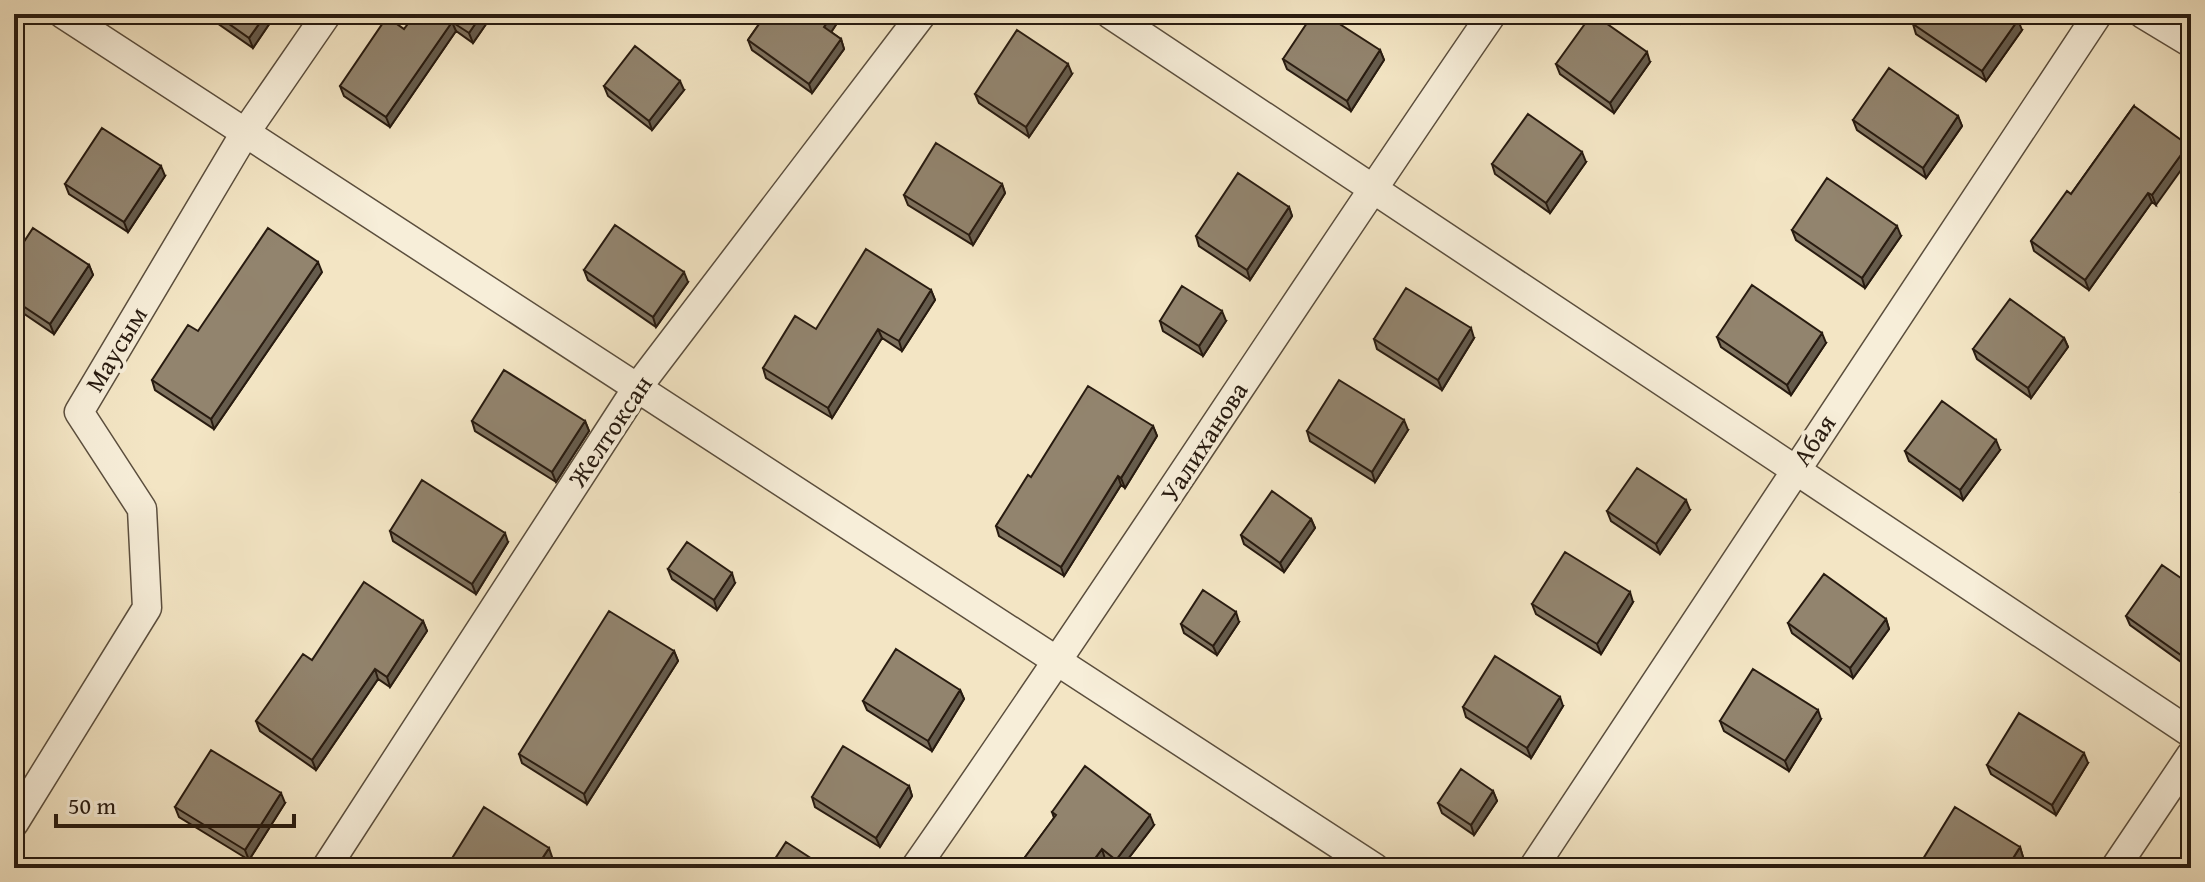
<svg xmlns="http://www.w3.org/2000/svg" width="2205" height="882" font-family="'Gentium Book Plus',serif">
	<rect width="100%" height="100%" fill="#f3e5c4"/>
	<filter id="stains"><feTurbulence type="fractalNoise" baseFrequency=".0025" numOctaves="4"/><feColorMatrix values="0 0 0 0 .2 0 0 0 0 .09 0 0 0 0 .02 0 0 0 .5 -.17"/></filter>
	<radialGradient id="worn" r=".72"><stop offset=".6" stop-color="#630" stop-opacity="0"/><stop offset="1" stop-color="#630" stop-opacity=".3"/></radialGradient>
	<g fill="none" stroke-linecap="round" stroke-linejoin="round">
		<defs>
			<path id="minor" d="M63 14 1375 868
				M1110 14 2191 733
				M2143 14 2191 43
				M14 823 147 608 142 509 79 412 245 133 327 14
				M326 868 637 388 922 14
				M915 868C1112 586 1297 297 1492 14
				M1533 868 2098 14
				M2115 868 2191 755"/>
		</defs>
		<use href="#minor" stroke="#5b4e3d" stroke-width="31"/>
		<use href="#minor" stroke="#f7eed9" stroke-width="28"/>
	</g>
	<path fill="#7e725f" stroke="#281b10" stroke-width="2" d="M204 14H276L253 48Z
		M493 14 473 43 456 31 390 127 344 96 340 86 404 29Z
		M766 14H843L831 32 841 39 844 49 812 93 752 50 748 40Z
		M1669 14H1687L1681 23Z
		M1913 24 2022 30 1986 81 1916 34Z
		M1380 50 1384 60 1351 111 1287 69 1283 59Z
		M1650 62 1614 113 1560 74 1556 64Z
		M1072 74 1029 137 979 103 975 94Z
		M604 86 684 90 652 130 608 96Z
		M2134 106 2156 205 2152 202 2089 290 2034 251 2031 241 2071 194Z
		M1958 116 1962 126 1926 178 1857 130 1853 120Z
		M1586 162 1550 213 1495 174 1492 164Z
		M165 176 128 232 69 194 65 184Z
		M1002 184 1005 193 973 245 908 205 904 195Z
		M1289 207 1292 216 1250 280 1199 246 1196 236Z
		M1792 230 1901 236 1865 288 1796 240Z
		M14 257 89 265 93 275 54 334 14 307Z
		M584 270 688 282 656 327 588 280Z
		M322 272 214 429 155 390 152 380Z
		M931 290 935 300 902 351 882 338 832 418 766 378 763 368 816 329Z
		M1160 321H1226L1203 356 1163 331Z
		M1717 337 1826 343 1791 395 1721 347Z
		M1474 338 1442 390 1377 349 1374 339Z
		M2064 338 2068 347 2031 398 1977 359 1973 349Z
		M472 421H585L589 431 556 482 475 431Z
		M1153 426 1157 436 1125 488 1121 485 1064 576 999 536 996 526 1031 477Z
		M1408 430 1375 482 1310 441 1307 431Z
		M2000 450 1963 500 1909 461 1905 451Z
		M2191 478V506L2184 502 2181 492Z
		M1690 510 1660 554 1611 521 1607 511Z
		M1311 519 1315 528 1284 572 1244 544 1241 535Z
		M390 531 508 542 476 594 393 541Z
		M668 569 735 583 717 610 672 579Z
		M2191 585V655L2184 664 2130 625 2126 616Z
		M1633 602 1601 654 1536 614 1532 604Z
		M1886 619 1889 629 1853 678 1792 633 1788 623Z
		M423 621 427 631 390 687 378 679 316 770 260 731 256 721 312 660Z
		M1239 622 1217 655 1184 633 1181 624Z
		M674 651 678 661 587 804 522 763 519 754Z
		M960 690 964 699 932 751 867 710 863 701Z
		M1563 706 1531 758 1466 717 1463 707Z
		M1821 719 1789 771 1724 731 1720 721Z
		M2088 763 2056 815 1991 774 1987 765Z
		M909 786 912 796 880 847 815 807 812 797Z
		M1493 791 1497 801 1474 835 1442 813 1438 803Z
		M285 803 249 860 179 817 175 807Z
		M1052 812 1154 825 1121 868H1117L1105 859 1099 868H1017L1054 818Z
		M2020 847 2023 857 2016 868H1926L1923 859Z"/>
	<path fill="#665c4d" stroke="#281b10" stroke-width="2" d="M266 14H276L253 48 249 38Z
		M482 14H493L473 43 469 33Z
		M833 14H843L828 37 824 27Z
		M1678 14H1687L1681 23Z
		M2018 20 2022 30 1986 81 1982 71Z
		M452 22 456 31 390 127 386 117Z
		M841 39 844 49 812 93 809 84Z
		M1380 50 1384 60 1351 111 1347 101Z
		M1647 52 1650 62 1614 113 1610 103Z
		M1068 64 1072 74 1029 137 1026 127Z
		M680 81 684 90 652 130 649 121Z
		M1958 116 1962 126 1926 178 1923 168Z
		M2188 145 2191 156 2156 205 2152 195Z
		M1582 152 1586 162 1550 213 1546 203Z
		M161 166 165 176 128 232 124 222Z
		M1002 184 1005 193 973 245 969 235Z
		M2148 193 2152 202 2089 290 2085 280Z
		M1289 207 1292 216 1250 280 1247 270Z
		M1897 226 1901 236 1865 288 1862 278Z
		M318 262 322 272 214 429 211 419Z
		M89 265 93 275 54 334 50 324Z
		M684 272 688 282 656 327 653 317Z
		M931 290 935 300 902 351 899 341Z
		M1222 311 1226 321 1203 356 1199 346Z
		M1471 328 1474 338 1442 390 1438 380Z
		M878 329 882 338 832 418 828 408Z
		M1822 333 1826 343 1791 395 1787 385Z
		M2064 338 2068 347 2031 398 2028 388Z
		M1404 420 1408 430 1375 482 1372 472Z
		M585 421 589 431 556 482 552 472Z
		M1153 426 1157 436 1125 488 1121 478Z
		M1996 440 2000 450 1963 500 1960 490Z
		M1118 476 1121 485 1064 576 1061 567Z
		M1686 500 1690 510 1660 554 1656 544Z
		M1311 519 1315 528 1284 572 1280 563Z
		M505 533 508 542 476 594 472 584Z
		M732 573 735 583 717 610 714 600Z
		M1630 592 1633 602 1601 654 1597 644Z
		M1236 612 1239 622 1217 655 1213 646Z
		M1886 619 1889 629 1853 678 1850 668Z
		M423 621 427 631 390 687 387 677Z
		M2191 640V655L2184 664 2181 655Z
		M674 651 678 661 587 804 584 794Z
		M375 669 378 679 316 770 312 760Z
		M960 690 964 699 932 751 928 741Z
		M1560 697 1563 706 1531 758 1527 748Z
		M1818 710 1821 719 1789 771 1785 761Z
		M2084 753 2088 763 2056 815 2052 805Z
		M909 786 912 796 880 847 876 838Z
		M1493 791 1497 801 1474 835 1471 825Z
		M281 793 285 803 249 860 245 850Z
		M1150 815 1154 825 1121 868H1119L1116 860Z
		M2020 847 2023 857 2016 868H2007Z
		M549 848 552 857 546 868H536Z
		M1102 849 1105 859 1099 868H1088Z"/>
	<path fill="#92846e" stroke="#281b10" stroke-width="2" d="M215 14H266L249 38Z
		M415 14H482L469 33 452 22 386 117 340 86 387 17 404 29Z
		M766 14H833L824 27 841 39 809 84 748 40Z
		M1313 14H1324L1380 50 1347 101 1283 59Z
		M1592 14H1593L1647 52 1610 103 1556 64Z
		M1920 14H2009L2018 20 1982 71 1913 24Z
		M1017 30 1068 64 1026 127 975 94Z
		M635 46 680 81 649 121 604 86Z
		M1889 68 1958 116 1923 168 1853 120Z
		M2134 106 2188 145 2152 195 2148 193 2085 280 2031 241 2067 191 2071 194Z
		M1528 114 1582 152 1546 203 1492 164Z
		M102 128 161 166 124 222 65 184Z
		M936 143 1002 184 969 235 904 195Z
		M1238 173 1289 207 1247 270 1196 236Z
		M1827 178 1897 226 1862 278 1792 230Z
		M615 225 684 272 653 317 584 270Z
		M33 228 89 265 50 324 14 300V257Z
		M268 228 318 262 211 419 152 380 188 325 198 331Z
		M866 249 931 290 899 341 878 329 828 408 763 368 795 316 816 329Z
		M1752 285 1822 333 1787 385 1717 337Z
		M1182 286 1222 311 1199 346 1160 321Z
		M1406 288 1471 328 1438 380 1374 339Z
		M2010 299 2064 338 2028 388 1973 349Z
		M504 370 585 421 552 472 472 421Z
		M1339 380 1404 420 1372 472 1307 431Z
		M1088 386 1153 426 1121 478 1118 476 1061 567 996 526 1028 475 1031 477Z
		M1942 401 1996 440 1960 490 1905 451Z
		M1637 468 1686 500 1656 544 1607 511Z
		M2191 478V499L2181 492Z
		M422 480 505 533 472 584 390 531Z
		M1272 491 1311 519 1280 563 1241 535Z
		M687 542 732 573 714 600 668 569Z
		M1565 552 1630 592 1597 644 1532 604Z
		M2162 565 2191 585V640L2181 655 2126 616Z
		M1824 574 1886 619 1850 668 1788 623Z
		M364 582 423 621 387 677 375 669 312 760 256 721 303 654 312 660Z
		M1203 590 1236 612 1213 646 1181 624Z
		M609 611 674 651 584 794 519 754Z
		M896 649 960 690 928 741 863 701Z
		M1495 656 1560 697 1527 748 1463 707Z
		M1753 669 1818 710 1785 761 1720 721Z
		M2019 713 2084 753 2052 805 1987 765Z
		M843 746 909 786 876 838 812 797Z
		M211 750 281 793 245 850 175 807Z
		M1085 766 1150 815 1116 860 1102 849 1088 868H1017L1056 815 1052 812Z
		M1461 769 1493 791 1471 825 1438 803Z
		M484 807 549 848 536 868H446Z
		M1955 807 2020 847 2007 868H1937L1923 859Z
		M786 842 826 868H769Z"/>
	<g text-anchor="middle" stroke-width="8" stroke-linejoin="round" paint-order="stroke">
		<g font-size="26" fill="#281b10" stroke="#f7eed9">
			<text transform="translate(116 349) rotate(-59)" y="9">Маусым</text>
			<text transform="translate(610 431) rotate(-56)" y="9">Желтоксан</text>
			<text transform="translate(1814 440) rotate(-56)" y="9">Абая</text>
			<text transform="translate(1204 442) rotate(-57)" y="9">Уалиханова</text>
		</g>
	</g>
	<rect width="2205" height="882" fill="none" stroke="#f3e5c4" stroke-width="48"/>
	<rect x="16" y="16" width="2173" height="850" fill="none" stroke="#281b10" stroke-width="4"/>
	<rect x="24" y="24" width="2157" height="834" fill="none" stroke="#281b10" stroke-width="2"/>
	<path d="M56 814v12h238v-12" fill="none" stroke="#281b10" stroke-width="4"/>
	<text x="68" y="814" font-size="24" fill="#281b10" stroke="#f7eed9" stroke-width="6" paint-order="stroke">50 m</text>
	<rect width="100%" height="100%" filter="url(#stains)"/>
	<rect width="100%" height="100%" fill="url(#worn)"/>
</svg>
